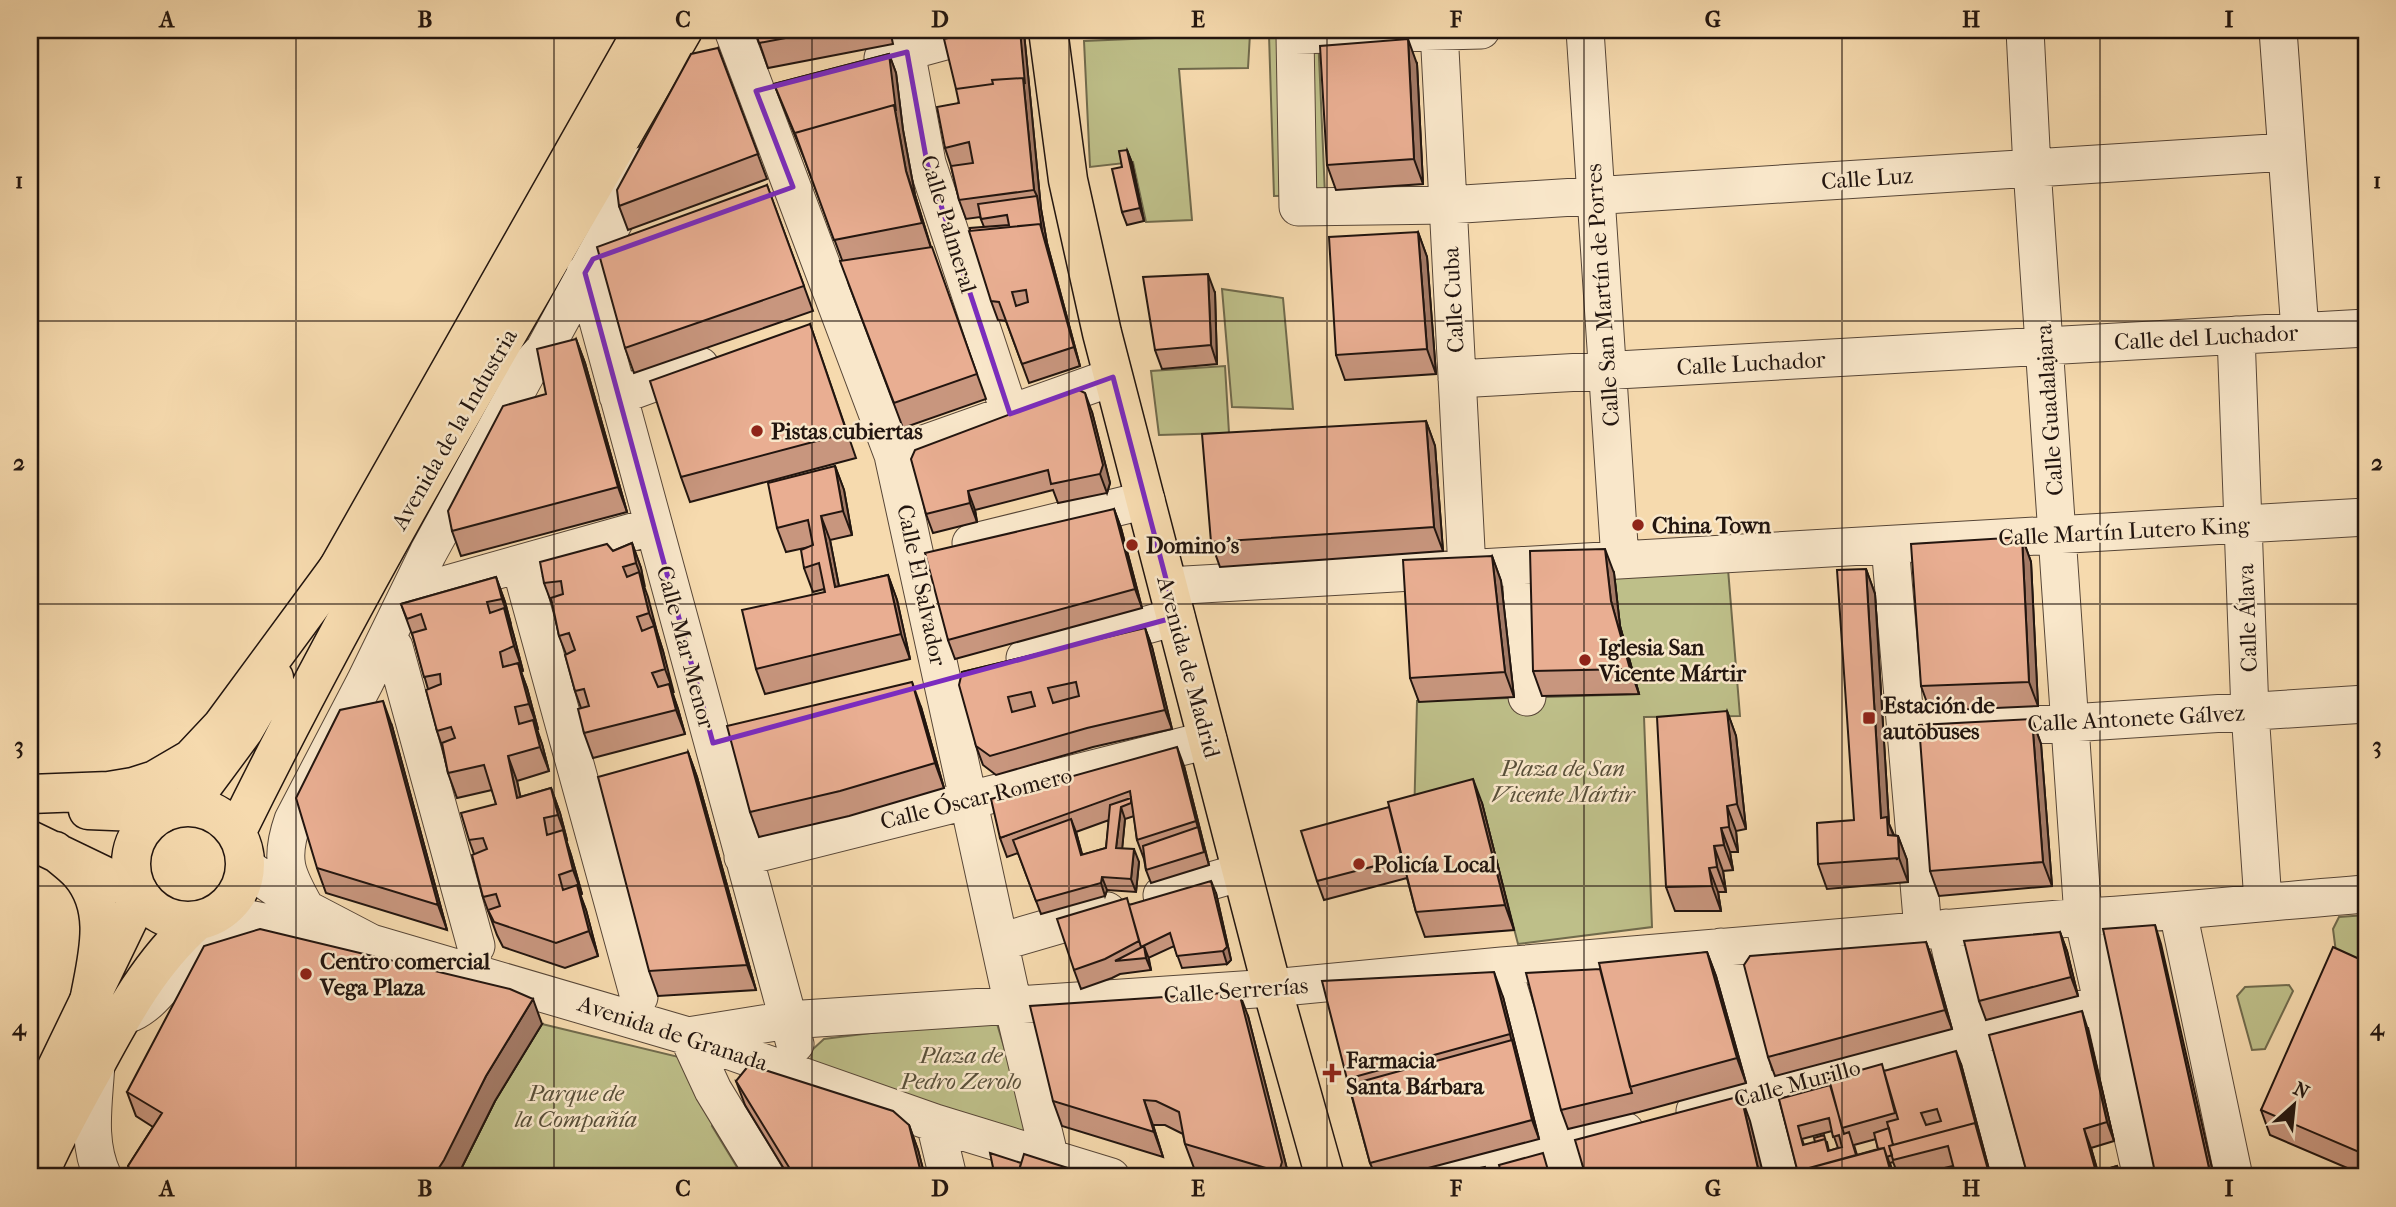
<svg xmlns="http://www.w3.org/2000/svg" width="2396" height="1207" font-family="'IM FELL French Canon',serif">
	<rect width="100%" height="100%" fill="#f6daae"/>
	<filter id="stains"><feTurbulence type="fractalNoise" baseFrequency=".00286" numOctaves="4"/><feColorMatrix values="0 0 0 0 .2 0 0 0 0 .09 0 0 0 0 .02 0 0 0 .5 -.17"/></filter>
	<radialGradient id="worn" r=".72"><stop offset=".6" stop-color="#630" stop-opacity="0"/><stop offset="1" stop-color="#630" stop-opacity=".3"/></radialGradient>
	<path fill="#bebf89" stroke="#706a4c" stroke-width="2" d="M1250 34 1248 68 1179 69 1192 220 1146 222 1133 162 1090 167 1084 41Z
		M1318 34 1325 195 1274 196 1269 35Z
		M1222 289 1283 298 1293 409 1232 407Z
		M1225 366 1229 433 1159 435 1151 371Z
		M1728 569 1740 716 1644 717 1652 927 1518 944 1482 804 1414 821 1417 701 1639 694 1620 626 1614 573Z
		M2366 915V981L2338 968 2333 929 2339 917Z
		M2289 985 2293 991 2265 1049 2252 1050 2237 996 2245 987Z
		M995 1017 1031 1137 811 1062 812 1050 824 1039Z
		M542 1024 683 1058 716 1117 712 1126 743 1177H457L495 1101Z"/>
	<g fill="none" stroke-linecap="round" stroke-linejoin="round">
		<defs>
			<path id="minor" d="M733 30 893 455 1013 1005 1050 1159
				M902 30 927 163 1010 414
				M1439 30 1467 569
				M1481 30 1295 35 1298 207 1448 205 2287 152
				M1585 30 1620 560
				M2025 30 2032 168 2083 917 2142 1177
				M2278 30 2300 331
				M883 58 986 30
				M585 273 795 1044
				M2236 335 2250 712 2263 902
				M1457 379 2366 328
				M618 396 700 366
				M893 455 1113 377
				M971 543 1146 500
				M1890 545 1923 930
				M520 564 639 997
				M1521 566 1527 697
				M1168 586 2366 517
				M423 591 654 526
				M394 647 476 946
				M1025 658 1176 617
				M1906 729 2070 723 2366 704
				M743 857 1208 740
				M246 867 306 909 371 943 688 1036 935 1123 1111 1177
				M1162 895 1242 872
				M306 909C286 874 279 860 293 820L365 682 428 553 532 363 544 350 645 165
				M2178 912 2234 1177
				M218 913 279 925
				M1946 928 1970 1037 2008 1177
				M1000 942 1107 911
				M1721 947 1779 1177
				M1502 966 1566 1177
				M131 1013C155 1002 166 978 186 963 236 927 302 939 359 942
				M688 1036 788 1020 1272 988 1502 966 2083 917C2178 912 2272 901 2366 894
				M688 1036 713 1090 766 1177
				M96 1063C94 1102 86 1141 103 1177
				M1695 1111 1970 1037 2103 1004
				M935 1123 948 1177
				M1450 1177 1625 1131"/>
			<path id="major" d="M1048 30 1068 180 1102 333 1272 988 1325 1177
				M324 593 643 30
				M131 864a57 57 0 1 1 114 0a57 57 0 1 1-114 0Z
				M187 807 244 730 274 678
				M236 833C371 558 531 295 683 30
				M30 1123 140 895
				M38 1177C53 1141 73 1105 92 1071 121 1017 150 962 197 921"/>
			<path id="highway" d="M30 794 109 791 133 787 155 780 191 759 222 726 342 563
				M88 810 162 813
				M30 840 138 892
				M55 851C63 858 73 865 80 873 112 910 97 958 89 1002"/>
		</defs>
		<use href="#minor" stroke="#574637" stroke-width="39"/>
		<use href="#major" stroke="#22150f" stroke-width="41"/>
		<use href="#highway" stroke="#22150f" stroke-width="41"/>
		<use href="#minor" stroke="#f9e7ca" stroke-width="37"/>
		<use href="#major" stroke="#f6daae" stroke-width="38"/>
		<use href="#highway" stroke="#f6daae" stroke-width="38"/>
	</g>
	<path fill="#c8967e" stroke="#22150f" stroke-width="2" fill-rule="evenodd" d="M755 30H890L893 44 768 68Z
		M980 30H1023L1024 33 1041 209 1047 243 1080 366 1029 383 1006 321 998 320 991 301 984 227 980 217 966 219 959 200 951 166 945 148Z
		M718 48 767 179 628 230 619 206Z
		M889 54 896 73 903 130 915 195 931 247 986 399 903 428 849 285 842 260 804 158 774 84Z
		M1417 64 1423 184 1336 190 1327 165Z
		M1127 150 1132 163 1144 221 1127 225 1122 212V167Z
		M767 185 813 311 634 373 625 348Z
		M1418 232 1427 257 1436 374 1345 380 1336 355Z
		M1215 293 1217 364 1162 369 1155 350Z
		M810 324 856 458 690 502 681 477Z
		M576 339 585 363 627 512 461 556 452 531 546 394Z
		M1092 412 1110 483 1107 493 1058 503 1053 490 975 510 977 522 933 533 926 514Z
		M1426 421 1435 446 1443 551 1220 567 1211 542Z
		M835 466 844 490 852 535 830 540 839 587 888 575 897 600 910 659 765 694 756 669 825 592 824 589 813 592 804 568 809 547 786 552 777 528Z
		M1114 509 1121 528 1142 608 955 659 948 640Z
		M2022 537 2031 562 2038 706 1930 711 1921 686Z
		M632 543 641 568 644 588 657 632 663 651 673 694 678 709 685 734 593 758 584 733 581 708 575 691 566 654 559 636 553 607 544 583 613 551Z
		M1492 556 1501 581 1514 697 1419 702 1410 678Z
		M1866 569 1875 594 1889 824 1894 835 1898 836 1907 860 1908 882 1827 889 1818 864 1854 820Z
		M1614 573 1620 626 1639 694 1542 696 1533 671Z
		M496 577 505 602 523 671 521 672 527 688 538 729H537L542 744 549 771 517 781 520 797 551 788 560 813 567 840H566L571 855 582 894 580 895 586 910 598 956 565 968 503 947 497 935 483 897 474 854 469 840 496 804 492 790 457 798 448 773 442 746 437 731 428 689 413 637 401 604Z
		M1145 628 1152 647 1172 729 1093 747 996 775 983 765 976 746 962 672Z
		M921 707 944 788 849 816 759 837 750 812Z
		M1727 711 1736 736 1746 829 1736 831 1738 852H1730L1733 870 1723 871 1726 892H1718L1721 911H1675L1666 887Z
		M2032 719 2041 744 2052 886 1939 896 1930 871Z
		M392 726 447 930 326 893 317 868Z
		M688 752 697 777 756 990 658 996 649 971Z
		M1184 766 1209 865 1151 883 1146 870 1144 859 1137 840 1134 816 1125 819 1122 848 1139 862 1136 892 1107 890 1105 896 1041 914 1018 853 1007 857 1000 838ZM1109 820 1106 848 1082 855 1076 832Z
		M1482 803 1514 930 1425 937 1416 912 1407 878 1324 900 1317 881Z
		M1216 893 1231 960 1227 964 1182 968 1174 946 1148 958 1151 970 1120 974 1112 978 1081 989 1074 970 1129 905Z
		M2060 932 2067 951 2078 996 1986 1020 1979 1001Z
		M1926 942 1933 961 1952 1029 1775 1076 1768 1057Z
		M1707 952 1716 976 1746 1083 1639 1112 1568 1129 1561 1110 1600 969Z
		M2366 962V1176L2270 1135 2261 1110Z
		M1503 997 1539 1139 1394 1177H1376L1370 1163 1347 1079Z
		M1248 1016 1289 1177H1223L1194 1168 1185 1144 1183 1134 1165 1125H1153L1163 1157 1062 1126 1053 1101Z
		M542 1024 495 1101 457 1177H132L128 1166 153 1127 136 1116 127 1092Z
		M2088 1030 2114 1141 2091 1148 2098 1172 2117 1166 2121 1177H2028Z
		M1961 1064 1991 1177H1921L1954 1169 1953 1166 1906 1177H1899L1893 1162 1890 1163 1894 1177H1800L1779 1099 1884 1071ZM1832 1131 1838 1148 1829 1151 1827 1142 1804 1145 1802 1139ZM1876 1139 1878 1149 1857 1155 1854 1145Z
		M736 1081 909 1125 918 1150 925 1177H789L745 1105Z"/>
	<path fill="#a37a66" stroke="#22150f" stroke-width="2" d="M1020 30H1023L1024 33 1041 209 1047 243 1080 366 1074 347 1040 224 1037 196 1034 190 1023 78Z
		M1408 39 1417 64 1423 184 1414 159Z
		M889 54 896 73 903 130 915 195 931 248 906 171 894 105Z
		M1127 150 1132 163 1144 221 1140 208Z
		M1418 232 1427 257 1436 374 1427 349Z
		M1208 274 1215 293 1217 364 1211 345Z
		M576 339 585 363 627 512 618 487Z
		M1085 393 1092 412 1110 483 1107 493 1100 474Z
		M1426 421 1435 446 1443 551 1434 527Z
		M835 466 844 490 852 535 843 511Z
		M968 491 975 510 977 522 970 503Z
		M1114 509 1121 528 1142 608 1135 589Z
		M821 516 830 540 844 612 835 587Z
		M2022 537 2031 562 2038 706 2029 682Z
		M632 543 641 568 645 587 636 563Z
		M1605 549 1614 573 1620 626 1639 694 1630 669 1611 601Z
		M1492 556 1501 581 1514 697 1505 672Z
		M1866 569 1875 594 1889 824 1896 842 1897 860 1881 818Z
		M639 572 648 597 657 632 663 651 674 693 665 669 656 631 649 613Z
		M888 575 897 600 910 659 901 634Z
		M496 577 505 602 511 624 502 599Z
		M504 608 513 633 523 671 514 646Z
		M1145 628 1152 647 1172 729 1165 710Z
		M518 663 527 688 538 729 529 704Z
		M912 682 921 707 944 788 935 763Z
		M669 684 678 709 685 734 676 710Z
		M383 701 392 726 447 930 438 905Z
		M1727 711 1736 736 1746 829 1737 804Z
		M2032 719 2041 744 2052 886 2043 862Z
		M533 720 542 744 549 771 540 747Z
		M1177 747 1184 766 1209 865 1196 821Z
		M688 752 697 777 756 990 747 965Z
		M508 756 517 781 526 822 517 798Z
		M1473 779 1482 803 1514 930 1505 905Z
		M551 788 560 813 567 840 558 815Z
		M1727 806 1736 831 1738 852 1729 827Z
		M1121 807 1125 819 1121 861 1116 848Z
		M1071 819 1076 832 1086 868 1081 855Z
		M1721 828 1730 852 1733 870 1724 845Z
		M563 830 571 855 582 894 573 870Z
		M1898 836 1907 860 1908 882 1899 858Z
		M1714 846 1723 871 1726 892 1717 867Z
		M1134 849 1139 862 1136 892 1131 879Z
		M1709 868 1718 892 1721 911 1712 886Z
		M1102 877 1107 890 1105 896 1101 883Z
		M1211 881 1216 893 1231 960 1227 964 1223 951Z
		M577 885 586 910 598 956 589 931Z
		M2155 925 2161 944 2214 1177H2211Z
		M2060 932 2067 951 2078 996 2071 977Z
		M1926 942 1933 961 1952 1029 1945 1010Z
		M1144 946 1149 959 1151 970 1146 958Z
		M1707 952 1716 976 1746 1083 1737 1058Z
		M1494 972 1503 997 1539 1139 1532 1120Z
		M1239 992 1248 1016 1289 1177H1281L1279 1172Z
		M533 999 542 1024 495 1101 457 1177H433L486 1076Z
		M2082 1011 2088 1030 2114 1141 2107 1122Z
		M1956 1051 1961 1064 1991 1177H1990Z
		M1741 1096 1750 1121 1764 1177H1760Z
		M1144 1100 1153 1125 1163 1157 1154 1132Z
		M909 1125 918 1150 925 1177H922Z
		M2084 1129 2091 1148 2099 1177H2098Z
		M1884 1148 1891 1167 1894 1177H1892Z"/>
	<path fill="#e9ae92" stroke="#22150f" stroke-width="2" fill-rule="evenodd" d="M755 30H828L759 43Z
		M980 30H1020L1025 84 1023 78 992 80 993 84 956 89 944 39Z
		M1408 39 1414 159 1327 165 1320 46Z
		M718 48 758 154 619 206 617 190 691 54Z
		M889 54 896 111 894 105 795 133 797 139 774 84Z
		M1023 78 1034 190 959 200 951 166 973 163 969 142 945 148 937 107 959 103 956 89 993 84 992 80Z
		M894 105 906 171 922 223 834 240 795 133Z
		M1127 150 1140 208 1122 212 1112 169 1122 167 1119 151Z
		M767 185 804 286 625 348 597 247Z
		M1037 196 1042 230 1040 224 970 231V228L1009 225 1007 215 981 219 978 204Z
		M1040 224 1074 347 1022 364 999 302 991 301 969 231ZM1026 290 1028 302 1016 306 1012 292Z
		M1418 232 1427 349 1336 355 1329 237Z
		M932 247 977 374 894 403 840 261Z
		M1208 274 1211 345 1155 350 1143 277Z
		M810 324 847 433 681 477 650 381Z
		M576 339 618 487 452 531 448 511 503 406 546 394 537 349Z
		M1077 389 1085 393 1103 465 1100 474 1051 484 1048 470 968 491 970 503 926 514 911 459 915 450Z
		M1426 421 1434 527 1211 542 1202 434Z
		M835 466 843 511 821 516 835 587 888 575 901 634 756 669 742 610 825 592 819 563 804 568 801 550 813 545 808 520 777 528 768 483Z
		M1114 509 1135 589 948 640 925 553Z
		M2022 537 2029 682 1921 686 1911 544Z
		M632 543 636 563 623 567 627 577 639 572 649 613 637 617 642 631 654 626 665 669 652 673 658 687 669 684 676 710 584 733 578 709 589 706 584 689 575 691 565 655 575 650 569 633 559 636 551 598 563 594 561 581 544 583 540 562 607 544 613 551Z
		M1605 549 1611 601 1630 669 1533 671 1530 551Z
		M1492 556 1505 672 1410 678 1403 560Z
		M1866 569 1881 818 1887 817 1888 835 1898 836 1899 858 1818 864 1817 823 1854 820 1837 570Z
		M496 577 502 599 487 602 490 613 504 608 514 646 500 652 503 667 518 663 529 704 515 707 519 724 533 720 540 747 508 756 517 798 551 788 558 815 544 818 547 835 563 830 573 870 559 875 563 890 577 885 589 931 556 943 494 922 488 910 500 906 496 894 483 897 472 855 487 849 483 838 469 840 461 813 496 804 484 765 448 773 442 743 455 738 451 727 437 731 426 690 441 684 440 674 424 677 412 633 426 629 421 614 407 619 401 604Z
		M1145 628 1165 710 1087 728 990 756 976 746 959 685 962 672ZM1076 682 1079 696 1053 703 1048 688ZM1031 692 1035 706 1012 712 1008 697Z
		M912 682 935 763 840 791 750 812 727 726Z
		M383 701 438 905 317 868 296 798 340 710Z
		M1727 711 1737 804 1727 806 1729 827 1721 828 1724 845 1714 846 1717 867 1709 868 1712 886 1666 887 1657 717Z
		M2032 719 2043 862 1930 871 1919 725Z
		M1177 747 1196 821 1137 840 1130 791 1000 838 991 799Z
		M688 752 747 965 649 971 598 777Z
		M1473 779 1505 905 1416 912 1388 802Z
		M1131 798V803L1121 807 1116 848 1134 849 1131 879 1102 877 1101 883 1036 901 1013 840 1071 819 1081 855 1106 848 1110 805Z
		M1389 807 1402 859 1317 881 1301 831Z
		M1198 827 1204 852 1146 870 1143 846Z
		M1211 881 1227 947 1223 951 1177 956 1170 933 1141 947 1129 905Z
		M1127 898 1139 941 1105 959 1074 970 1057 919Z
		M2155 925 2211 1177H2156L2103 929Z
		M260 929 510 989 533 999 486 1076 444 1160 433 1177H135L128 1166 162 1113 127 1092 204 946Z
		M2060 932 2071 977 1979 1001 1964 941Z
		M1926 942 1945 1010 1768 1057 1744 965 1750 956Z
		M1144 946 1146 958 1115 961Z
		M2333 947 2366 962V1155L2261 1110Z
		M1707 952 1737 1058 1630 1087 1599 963Z
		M1600 969 1632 1093 1561 1110 1526 973Z
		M1494 972 1510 1034 1347 1079 1322 981Z
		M1239 992 1282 1162 1279 1172 1185 1144 1179 1112 1156 1101 1144 1100 1154 1132 1053 1101 1030 1006Z
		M2082 1011 2107 1122 2084 1129 2096 1172 2117 1166 2120 1177H2028L1989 1035Z
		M1512 1040 1532 1120 1370 1163 1349 1085Z
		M1956 1051 1977 1129 1975 1123 1893 1145 1887 1122 1898 1119 1884 1071ZM1937 1109 1941 1121 1926 1125 1921 1113Z
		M1882 1064 1895 1113 1842 1128 1829 1079Z
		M749 1065 893 1111 909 1125 922 1177H795L736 1081Z
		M1830 1085 1844 1134 1849 1132 1856 1155 1798 1171V1173L1779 1099ZM1829 1118 1833 1137 1839 1135 1842 1147 1828 1151 1825 1139 1803 1145 1798 1126Z
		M1741 1096 1760 1177H1586L1575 1140Z
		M1975 1123 1990 1177H1921L1954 1169 1948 1146 1893 1160 1889 1146Z
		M1889 1128 1893 1145 1889 1146 1892 1155 1887 1157 1884 1148 1878 1149 1874 1133Z
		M1824 1135 1827 1145 1825 1139 1815 1142 1814 1138Z
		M1884 1148 1892 1177H1800L1798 1171Z
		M990 1153 1021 1163 1017 1177H995Z
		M1543 1153 1550 1177H1502L1499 1165Z
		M1024 1154 1096 1177H1017Z
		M1485 1167 1489 1177H1452L1451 1174Z
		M1449 1169 1452 1177H1418Z"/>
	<path fill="none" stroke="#7b2cbf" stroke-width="5" stroke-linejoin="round" d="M907 52 927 163 1010 414 1113 377 1176 617 713 743 585 273 593 259 793 187 756 91Z"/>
	<path fill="none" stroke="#22150f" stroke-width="2" stroke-opacity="0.55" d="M296 30V1177M554 30V1177M812 30V1177M1069 30V1177M1327 30V1177M1584 30V1177M1842 30V1177M2100 30V1177M30 321H2366M30 604H2366M30 886H2366"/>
	<g fill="#8f2418" stroke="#f9e7ca" stroke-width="2.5">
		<circle cx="757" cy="431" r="7"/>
		<circle cx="1638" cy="525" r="7"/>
		<circle cx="1132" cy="545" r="7"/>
		<circle cx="1585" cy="660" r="7"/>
		<rect x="1862" y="711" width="14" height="14" rx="3.5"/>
		<circle cx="1359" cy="864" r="7"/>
		<circle cx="306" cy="974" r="7"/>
		<path d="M1328.5 1062.5h7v7h7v7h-7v7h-7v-7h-7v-7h7z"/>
	</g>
	<g text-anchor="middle" stroke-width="5" stroke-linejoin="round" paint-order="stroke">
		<g font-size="23" fill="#22150f" stroke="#f9e7ca">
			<text transform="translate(1867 178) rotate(-4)" y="8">Calle Luz</text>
			<text transform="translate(949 224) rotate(73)" y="8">Calle Palmeral</text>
			<text transform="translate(1602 295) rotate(-94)" y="8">Calle San Martín de Porres</text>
			<text transform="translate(1453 300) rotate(-93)" y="8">Calle Cuba</text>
			<text transform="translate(2206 337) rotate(-3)" y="8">Calle del Luchador</text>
			<text transform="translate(1751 363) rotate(-3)" y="8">Calle Luchador</text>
			<text transform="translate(2049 410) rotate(-94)" y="8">Calle Guadalajara</text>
			<text transform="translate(454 429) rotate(-60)" y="8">Avenida de la Industria</text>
			<text transform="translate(2124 531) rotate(-3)" y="8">Calle Martín Lutero King</text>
			<text transform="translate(922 585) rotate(78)" y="8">Calle El Salvador</text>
			<text transform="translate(2247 618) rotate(-92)" y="8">Calle Álava</text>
			<text transform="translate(686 647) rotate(75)" y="8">Calle Mar Menor</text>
			<text transform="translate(1189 667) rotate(75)" y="8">Avenida de Madrid</text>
			<text transform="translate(2136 718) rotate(-3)" y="8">Calle Antonete Gálvez</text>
			<text transform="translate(976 798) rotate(-14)" y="8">Calle Óscar Romero</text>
			<text transform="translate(1236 990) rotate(-4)" y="8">Calle Serrerías</text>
			<text transform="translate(673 1033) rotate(18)" y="8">Avenida de Granada</text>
			<text transform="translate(1797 1083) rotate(-15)" y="8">Calle Murillo</text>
		</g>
		<g font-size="23" font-weight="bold" fill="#22150f" stroke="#f9e7ca" text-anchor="start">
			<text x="771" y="439">Pistas cubiertas</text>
			<text x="1652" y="533">China Town</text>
			<text x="1146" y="553">Domino's</text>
			<text x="1599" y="655">Iglesia San<tspan x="1599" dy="26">Vicente Mártir</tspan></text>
			<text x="1883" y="713">Estación de<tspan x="1883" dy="26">autobuses</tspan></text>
			<text x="1373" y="872">Policía Local</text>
			<text x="320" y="969">Centro comercial<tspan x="320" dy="26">Vega Plaza</tspan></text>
			<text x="1346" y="1068">Farmacia<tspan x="1346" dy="26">Santa Bárbara</tspan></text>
		</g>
		<g font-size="23" font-style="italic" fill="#59503a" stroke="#f9e7ca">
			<text x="1563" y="776">Plaza de San<tspan x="1563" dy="26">Vicente Mártir</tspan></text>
			<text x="961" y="1063">Plaza de<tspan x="961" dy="26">Pedro Zerolo</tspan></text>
			<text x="576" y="1101">Parque de<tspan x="576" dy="26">la Compañía</tspan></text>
		</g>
	</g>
	<rect width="2396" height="1207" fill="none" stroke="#f6daae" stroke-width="77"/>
	<g transform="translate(2294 1105) rotate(27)" stroke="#f9e7ca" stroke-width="5" paint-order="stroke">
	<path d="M0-5L12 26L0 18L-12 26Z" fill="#22150f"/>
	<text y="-10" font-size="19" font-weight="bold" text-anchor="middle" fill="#22150f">N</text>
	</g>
	<rect x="38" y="38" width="2320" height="1130" fill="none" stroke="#22150f" stroke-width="2.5"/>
	<g font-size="23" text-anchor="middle" font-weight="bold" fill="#22150f">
		<text x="167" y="27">A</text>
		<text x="425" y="27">B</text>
		<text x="683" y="27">C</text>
		<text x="940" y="27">D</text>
		<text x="1198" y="27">E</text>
		<text x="1456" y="27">F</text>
		<text x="1713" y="27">G</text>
		<text x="1971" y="27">H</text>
		<text x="2229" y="27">I</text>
		<text x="19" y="188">1</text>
		<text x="2377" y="188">1</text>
		<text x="19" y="470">2</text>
		<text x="2377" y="470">2</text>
		<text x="19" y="753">3</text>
		<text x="2377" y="753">3</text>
		<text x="19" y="1035">4</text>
		<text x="2377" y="1035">4</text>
		<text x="167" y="1196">A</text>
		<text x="425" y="1196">B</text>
		<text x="683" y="1196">C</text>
		<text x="940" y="1196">D</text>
		<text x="1198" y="1196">E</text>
		<text x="1456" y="1196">F</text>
		<text x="1713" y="1196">G</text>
		<text x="1971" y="1196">H</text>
		<text x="2229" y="1196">I</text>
	</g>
	<rect width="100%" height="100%" filter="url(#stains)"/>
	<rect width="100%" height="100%" fill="url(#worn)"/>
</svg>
